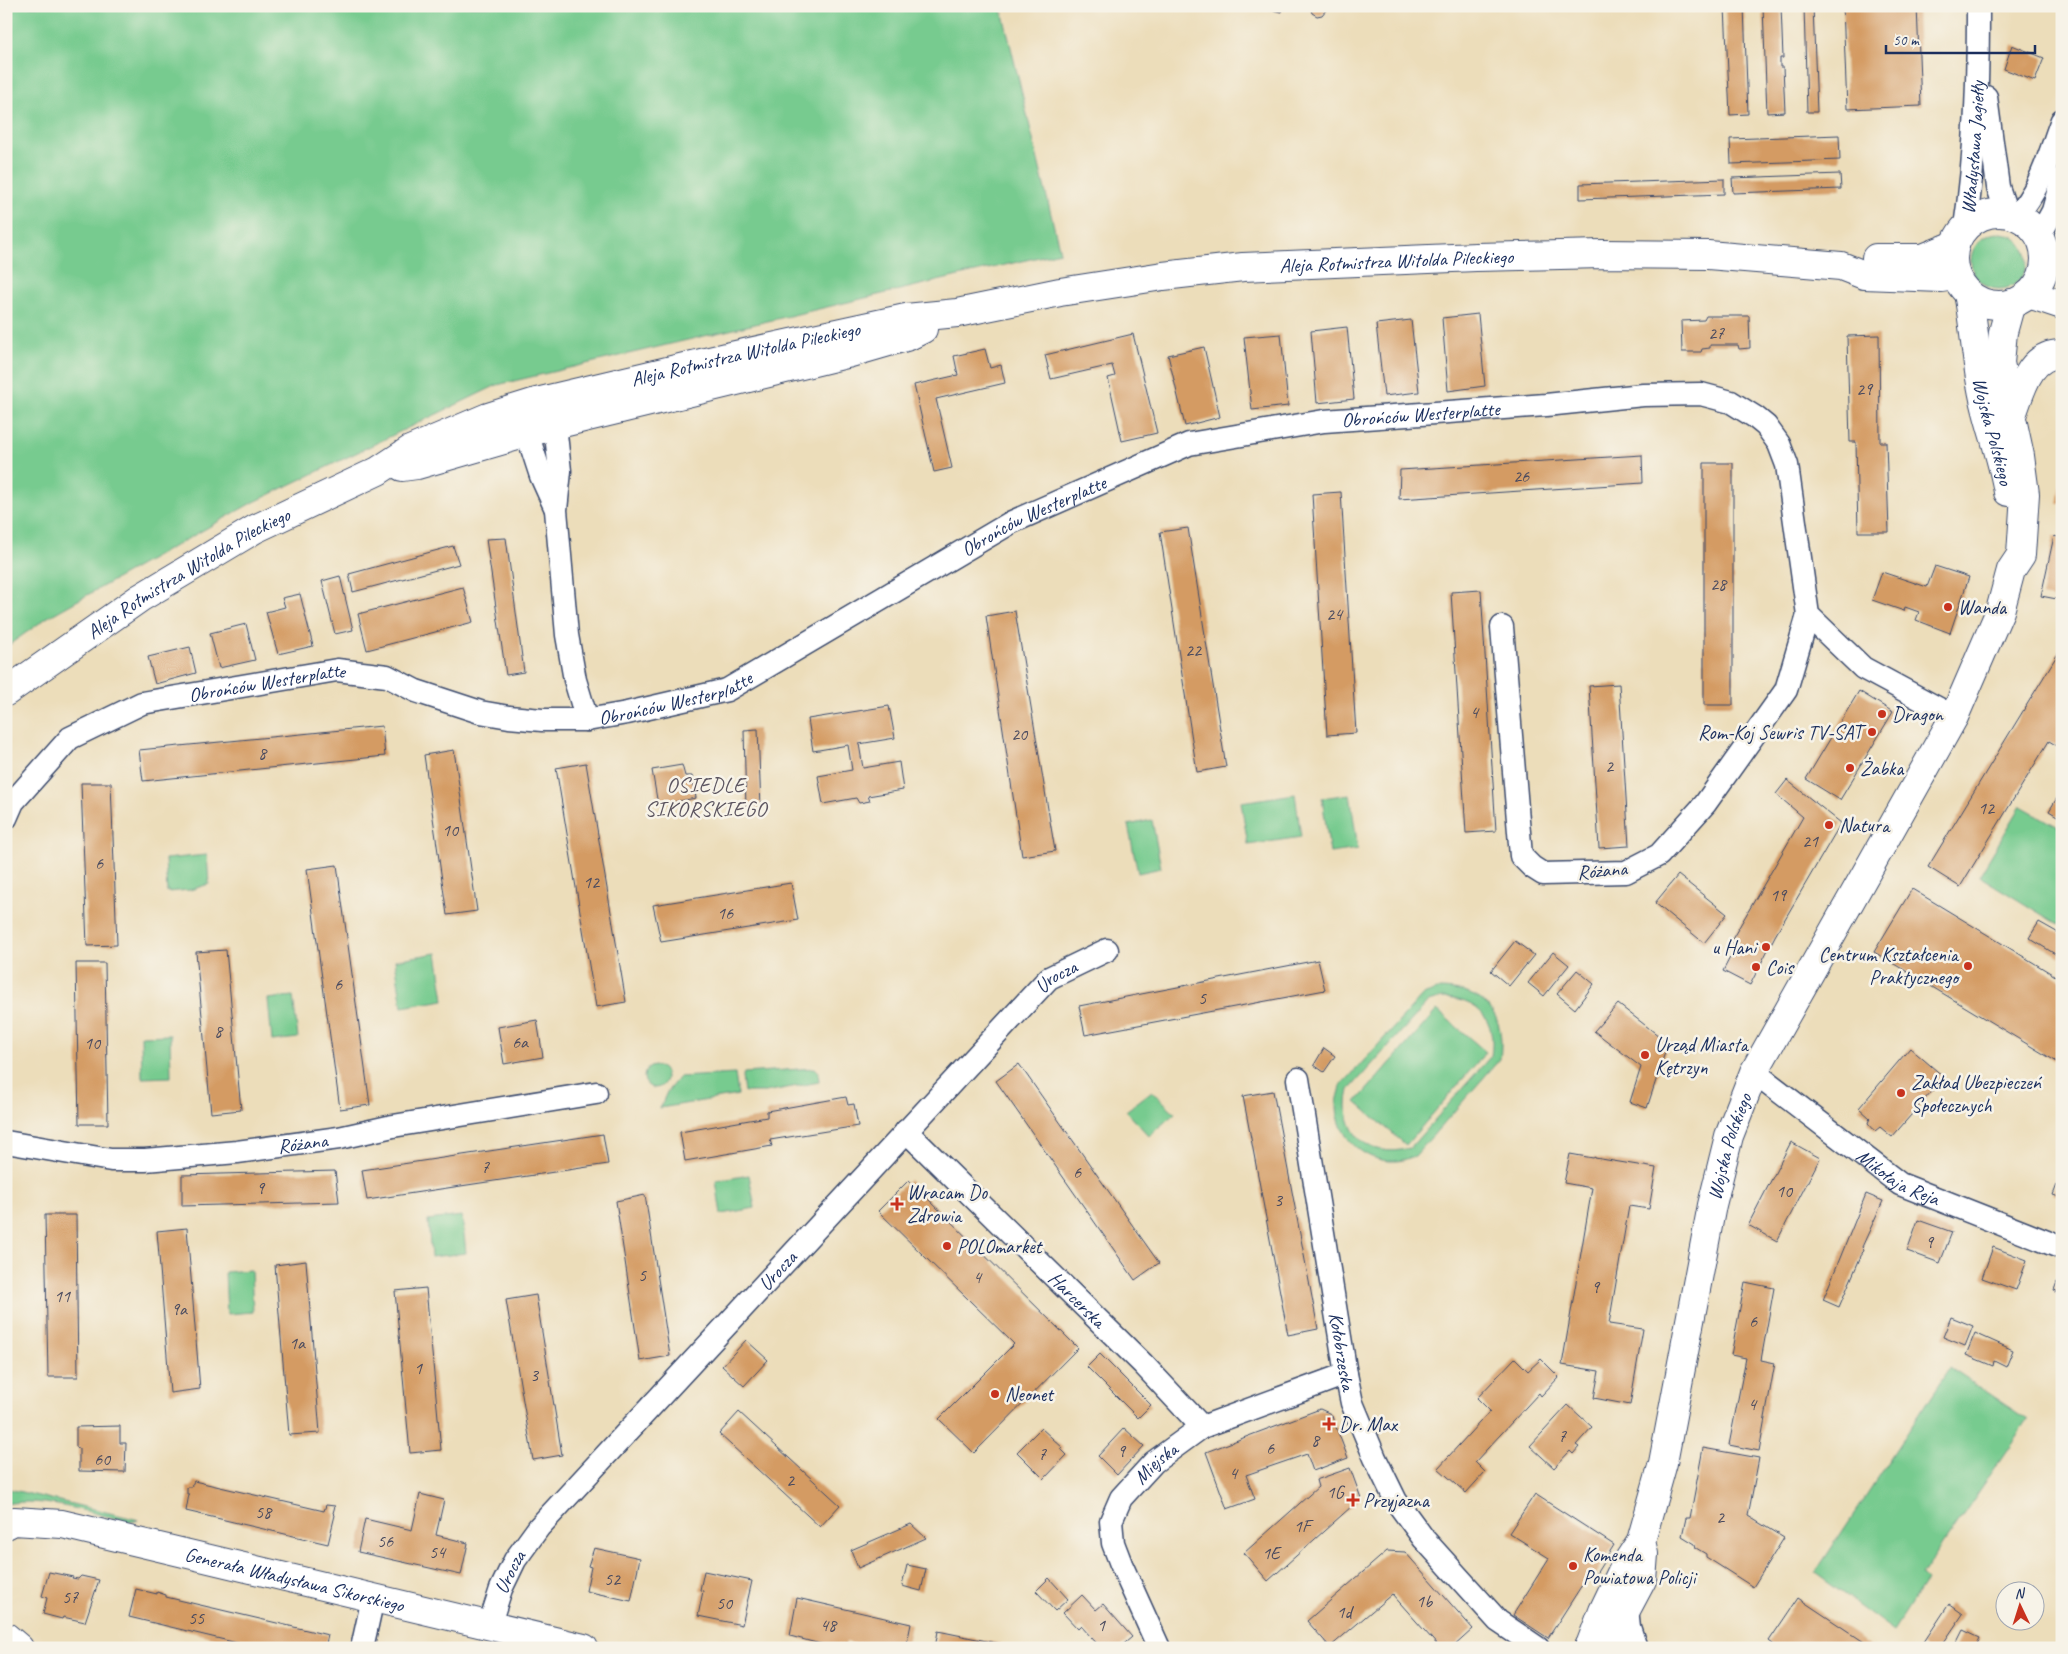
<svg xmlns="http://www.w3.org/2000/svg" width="2068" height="1654" font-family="Caveat,sans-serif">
	<rect width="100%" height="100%" fill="#f7f3e8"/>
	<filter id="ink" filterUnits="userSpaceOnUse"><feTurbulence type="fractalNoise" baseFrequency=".02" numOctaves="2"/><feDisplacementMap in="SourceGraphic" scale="10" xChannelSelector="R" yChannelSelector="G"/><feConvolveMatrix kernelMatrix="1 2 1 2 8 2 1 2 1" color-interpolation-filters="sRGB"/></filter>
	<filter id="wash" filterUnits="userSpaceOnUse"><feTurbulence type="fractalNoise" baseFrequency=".0096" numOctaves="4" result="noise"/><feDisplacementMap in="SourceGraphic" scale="20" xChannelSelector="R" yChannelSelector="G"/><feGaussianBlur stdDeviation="1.12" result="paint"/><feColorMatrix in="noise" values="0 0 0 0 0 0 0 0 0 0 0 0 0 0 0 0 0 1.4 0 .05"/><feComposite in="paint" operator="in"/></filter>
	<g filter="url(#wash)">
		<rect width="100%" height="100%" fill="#ecddba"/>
		<path fill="#77cb8f" stroke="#497d76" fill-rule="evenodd" d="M6 6H1001L1060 252 497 385 248 505 48 617 6 647Z
			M1971 261a28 28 0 1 1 56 0a28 28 0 1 1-56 0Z
			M1295 794 1301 837 1248 845 1241 802Z
			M1350 794 1358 849 1330 853 1322 798Z
			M2021 806 2062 829V927L1979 876Z
			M1152 820 1161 868 1138 873 1128 825Z
			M207 855 209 884 190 890 167 892 165 859Z
			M437 953 444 1000 402 1007 395 960Z
			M1440 989C1486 990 1506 1014 1500 1059L1415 1156C1409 1158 1402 1161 1396 1161 1364 1163 1337 1137 1337 1105 1337 1099 1340 1092 1341 1086L1423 995ZM1442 998C1478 999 1497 1019 1491 1056L1410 1148C1368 1160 1339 1132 1349 1090L1428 1002Z
			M293 996 298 1038 272 1041 268 999Z
			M1437 1010 1486 1052 1406 1145 1356 1102Z
			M170 1035 171 1077 142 1078 141 1036Z
			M644 1077a11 11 0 1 1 22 0a11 11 0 1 1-22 0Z
			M814 1068 818 1072 819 1082 765 1092H744L742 1077 744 1073Z
			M735 1074 738 1095 660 1108 667 1092 679 1077Z
			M1152 1091 1175 1113 1149 1136 1126 1111Z
			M749 1175 755 1208 721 1214 716 1181Z
			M462 1216 466 1253 431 1257 428 1220Z
			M251 1270 253 1312 227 1314 225 1272Z
			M1950 1368 2028 1420 1921 1576 1926 1581 1894 1631 1815 1573Z
			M6 1488 9 1489 139 1520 130 1522C94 1514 43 1496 6 1504Z"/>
		<g id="blocks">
			<path fill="#d49b63" d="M1256 6H1282L1281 12Z
				M1310 6H1326V10L1322 15 1317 16 1312 13Z
				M1744 6 1748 114 1730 115 1725 7Z
				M1763 6H1781L1783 58H1780V67H1783L1785 112 1767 113Z
				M1804 6H1813L1817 112H1807Z
				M1843 6H1917L1921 106 1847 109Z
				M2012 45 2044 58 2035 81 2004 69Z
				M1839 135 1840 160 1731 164 1730 139Z
				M1840 174 1841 189 1733 193 1732 178Z
				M1724 179V194L1580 199V184Z
				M1478 314 1485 386 1448 391 1442 318Z
				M1706 316H1749L1750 348 1739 349 1738 345H1710V348L1702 349 1701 352H1682L1681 321 1704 320Z
				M1411 320 1419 392 1384 396 1376 324Z
				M1347 327 1354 399 1317 403 1311 331Z
				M1133 334 1157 433 1122 441 1108 378 1115 376 1112 365 1051 379 1045 355Z
				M1281 334 1288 406 1252 410 1244 337Z
				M1879 335 1880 442H1886L1889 532H1858L1856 442H1850L1847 336Z
				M1204 347 1220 417 1185 426 1168 355Z
				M985 349 990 368 1001 365 1005 383 936 399 952 468 934 472 914 385 958 375 954 356Z
				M1642 455 1643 483 1399 499 1400 470Z
				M1704 463H1733V705H1704Z
				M2061 479H2062V504H2057Z
				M1341 492 1356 733 1327 735 1312 494Z
				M1188 528 1226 767 1197 772 1160 532Z
				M2054 536 2062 538V600L2041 596Z
				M506 538 524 672 506 675 486 539Z
				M453 546 459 564 353 592 349 574Z
				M1935 566 1969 577 1950 633 1916 620 1919 612 1905 607 1904 611 1872 600 1882 572 1927 587Z
				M340 576 353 630 335 634 322 581Z
				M463 587 473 622 367 650 358 614Z
				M1481 590 1496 831 1466 833 1451 592Z
				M300 594 313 646 278 654 266 612 285 607 282 598Z
				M1015 611 1055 851 1022 856 986 616Z
				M246 624 255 660 219 668 210 633Z
				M190 647 196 673 155 684 148 657Z
				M2059 652 2062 653V719L2059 724 2062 726V749L2049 741 1960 887 1928 867Z
				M1619 684 1629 846 1599 848 1589 686Z
				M1859 691 1893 712 1840 800 1806 779Z
				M889 706 895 738 859 744 863 768 899 762 903 790 868 796 870 801 859 803 856 798 823 804 818 776 852 770 848 745 813 751 808 719Z
				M382 726 385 756 143 781 139 750Z
				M758 729 761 808 746 809 744 730Z
				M454 750 477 911 447 915 424 755Z
				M586 763 626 1002 596 1007 556 768Z
				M682 765 685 776H692L696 798 658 805 652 770Z
				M1787 780 1841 823 1775 936 1750 985 1723 971 1736 946 1731 941 1803 817 1776 794Z
				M81 783H111L117 945 87 946Z
				M2062 790V819L2049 811Z
				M337 865 370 1105 340 1109 307 869Z
				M1678 875 1727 914 1704 943 1655 903Z
				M791 883 798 920 661 942 653 905Z
				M1912 889 2062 980V1065L1874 952Z
				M2039 922 2062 935 2060 957 2029 938Z
				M1515 941 1534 955 1509 986 1491 971Z
				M226 950 241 1110 211 1113 196 952Z
				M1553 952 1569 965 1544 996 1528 983Z
				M1318 960 1325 990 1085 1035 1079 1006Z
				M76 963H105L108 1124H79Z
				M1577 970 1594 984 1575 1009 1557 994Z
				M1618 1004 1668 1043 1647 1108 1630 1102 1641 1067 1594 1031Z
				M537 1020 543 1057 504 1064 498 1027Z
				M1324 1048 1335 1056 1324 1072 1314 1065Z
				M1910 1048 1944 1077 1892 1137 1880 1127 1875 1131 1868 1123 1870 1118 1859 1108Z
				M1019 1064 1159 1263 1135 1280 996 1081Z
				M1273 1091 1318 1329 1288 1335 1243 1096Z
				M846 1097 848 1105 854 1104 858 1126 770 1140 772 1146 685 1161 680 1132 767 1117V1111Z
				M603 1134 608 1164 367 1200 362 1170Z
				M1791 1142 1820 1158 1777 1241 1748 1225Z
				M1570 1154 1593 1158 1595 1157V1158L1656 1168 1649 1209 1629 1206 1609 1324 1643 1329 1630 1405 1594 1398 1599 1371 1562 1365 1592 1188 1564 1183Z
				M335 1171 339 1202 182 1206V1175Z
				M2062 1172V1198L2053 1195Z
				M909 1180 1078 1348 974 1453 939 1419 1014 1344 878 1211Z
				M1866 1194 1883 1201 1862 1247 1864 1249 1839 1307 1823 1300Z
				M645 1195 670 1356 640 1361 616 1201Z
				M45 1215H76L78 1377H48Z
				M1918 1220 1952 1232 1940 1263 1907 1251Z
				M187 1228 200 1389 170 1393 157 1231Z
				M1993 1247 2027 1260 2016 1290 1982 1278Z
				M306 1261 320 1433 289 1435 275 1265Z
				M2060 1281H2062V1295L2056 1293 2057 1291 2054 1290 2057 1282Z
				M1745 1282 1774 1288 1761 1360 1775 1363 1759 1451 1729 1445 1746 1358 1731 1355Z
				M426 1288 441 1450 410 1453 395 1291Z
				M536 1295 562 1455 533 1460 506 1300Z
				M1951 1317 1973 1326 1965 1346 1943 1337Z
				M1975 1333 2013 1350 2006 1367 1994 1361 1993 1366 1966 1355Z
				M746 1340 768 1360 744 1386 722 1366Z
				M1100 1354 1151 1405 1138 1418 1087 1367Z
				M1515 1358 1528 1371 1541 1359 1559 1377 1541 1396 1539 1393 1475 1462 1485 1472 1466 1493 1438 1468 1490 1411 1477 1398Z
				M1568 1405 1592 1427 1576 1445 1579 1447 1573 1454 1570 1451 1554 1468 1530 1446Z
				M1320 1409 1331 1414 1348 1458 1313 1471 1307 1454 1246 1475 1255 1499 1227 1509 1206 1452Z
				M739 1412 840 1505 820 1527 719 1434Z
				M6 1414 8 1415 9 1442H6Z
				M120 1426V1443H126L125 1472 79 1471V1448L76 1447V1427Z
				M1041 1428 1063 1448 1061 1449 1067 1455 1044 1479 1017 1452Z
				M1124 1428 1144 1446 1117 1475 1098 1456Z
				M1703 1448 1759 1458 1748 1516 1784 1538 1753 1587 1706 1557V1554L1696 1548 1695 1544 1682 1536 1686 1518H1690Z
				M1350 1468 1361 1498 1268 1581 1244 1553 1318 1487 1316 1480Z
				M194 1481 324 1511 326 1505 335 1506 333 1513 335 1515 328 1544 186 1511 189 1494H187V1487H191Z
				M420 1494 444 1500 436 1535 468 1543 461 1575 358 1552 365 1519 412 1530Z
				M1535 1494 1614 1545 1594 1577 1589 1574 1548 1638 1513 1615 1549 1558 1509 1533Z
				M911 1524 926 1538 858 1568 851 1550Z
				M594 1548 640 1558 631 1601 586 1591 591 1567 588 1566Z
				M1387 1551 1405 1552 1473 1629 1452 1648H1440L1392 1594 1330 1647 1307 1621Z
				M907 1565 926 1569 921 1591 902 1586Z
				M704 1571 752 1581 742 1625 698 1616 703 1591 700 1590Z
				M49 1572 73 1577 72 1578 78 1579 81 1576 99 1580 85 1622 63 1617 62 1619 43 1614 47 1598 42 1596Z
				M1049 1578 1068 1599 1055 1611 1036 1591Z
				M136 1589 157 1594V1592L166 1595V1597L328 1635 325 1648H258L129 1617Z
				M1082 1595 1096 1610 1103 1604 1132 1637 1119 1648H1101L1081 1626 1078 1629 1063 1613Z
				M797 1598 911 1624 906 1648H874L846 1642 845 1648H836L790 1636Z
				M1798 1598 1873 1648H1778L1769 1641Z
				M1949 1604 1963 1614 1940 1648H1926L1922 1645Z
				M1963 1630 1980 1638 1975 1648H1954Z
				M938 1631 1001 1644 1000 1648H935Z"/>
		</g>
	</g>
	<g filter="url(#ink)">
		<use href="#blocks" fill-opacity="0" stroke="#3a496c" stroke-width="1"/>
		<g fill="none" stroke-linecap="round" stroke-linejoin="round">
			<defs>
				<g id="minor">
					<path d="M1986 97 1998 187 2007 214"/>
					<path d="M2016 216C2041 189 2049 154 2062 120"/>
					<path id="s1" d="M1965 227C1976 154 1978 80 1978 6"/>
					<path d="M2039 237 2053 211 2062 178"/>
					<path d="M545 413 555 425 560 471 556 510 567 635 575 680 587 720"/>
					<path d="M532 417 527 433 541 476 555 507"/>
					<path d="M1502 627 1521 856 1532 867 1543 874 1626 872 1659 855 1705 804 1786 690 1808 615"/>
					<path id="s2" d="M6 818 13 802 70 738 142 703 337 670 387 676 416 691 480 712 509 717 542 720H587L627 713 727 690 1012 522 1189 444 1324 421 1546 405 1643 395 1701 394 1731 402 1755 417 1766 426 1779 444 1787 465 1808 615 1863 668 1954 717"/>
					<path id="s3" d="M1754 1072 1900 1184 2062 1248"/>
					<path id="s4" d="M1298 1079 1346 1374 1352 1403 1375 1458 1396 1501 1424 1539 1498 1621 1538 1648"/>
					<path id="s5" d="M906 1131 1143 1364 1202 1427"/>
					<path id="s6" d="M6 1142 93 1157 111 1160H145L237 1152 339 1138 393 1126 596 1093"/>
					<path d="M1627 1609 1629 1627 1636 1648"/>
					<path id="s7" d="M489 1626 501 1589 515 1560 539 1527 1049 978 1107 950"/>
					<path d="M362 1648 373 1598"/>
					<path id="s8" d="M1159 1648 1121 1564 1113 1543 1111 1521 1121 1498 1154 1462 1202 1427 1346 1374"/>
				</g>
				<g id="tertiary">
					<circle cx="1999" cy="259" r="46"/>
					<path d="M1876 258H1923L1955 245"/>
					<path id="s9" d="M1968 293C1975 330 1976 367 1985 403 1992 433 2003 461 2008 492"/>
					<path d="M2029 294 2062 305"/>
					<path d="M2012 415C2021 391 2029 353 2062 354"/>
					<path d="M402 467 417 465 555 425 847 354 909 336 923 329"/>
					<path id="s10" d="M6 692 140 598 255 529 378 471 410 450 488 417 536 402 726 357 906 318 957 313 1060 292 1163 276 1243 267 1476 257 1602 254 1708 255 1841 266 1864 275 1941 278 1956 276"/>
					<path id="s11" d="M6 1525 14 1521 62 1524 584 1648"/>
					<path d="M1589 1647 1605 1642 1617 1627 1642 1580 1644 1554 1641 1541"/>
					<path id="s12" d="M1589 1648 1603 1611 1624 1567 1641 1541 1663 1463 1712 1205 1729 1136 1754 1072 1954 717 2000 611 2011 570 2021 555 2025 494 2020 456 2000 363 2003 332 2011 303"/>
				</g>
				<path id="secondary" d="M6 1637 19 1648"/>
			</defs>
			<use href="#minor" stroke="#3a496c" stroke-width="25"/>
			<use href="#tertiary" stroke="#3a496c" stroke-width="30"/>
			<use href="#secondary" stroke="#3a496c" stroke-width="30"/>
			<use href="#minor" stroke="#fff" stroke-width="22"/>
			<use href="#tertiary" stroke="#fff" stroke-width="28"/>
			<use href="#secondary" stroke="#fff" stroke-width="28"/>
		</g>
	</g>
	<g fill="#c8321e" stroke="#f7f3e8" stroke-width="2">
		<circle cx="1948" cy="607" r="5"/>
		<circle cx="1882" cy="714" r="5"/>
		<circle cx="1872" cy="732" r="5"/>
		<circle cx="1850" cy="768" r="5"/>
		<circle cx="1829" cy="825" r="5"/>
		<circle cx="1766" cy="947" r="5"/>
		<circle cx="1968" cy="966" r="5"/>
		<circle cx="1756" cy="967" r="5"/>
		<circle cx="1645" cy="1055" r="5"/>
		<circle cx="1901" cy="1093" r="5"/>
		<path d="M894.5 1196.5h5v5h5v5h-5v5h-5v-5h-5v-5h5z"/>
		<circle cx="947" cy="1246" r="5"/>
		<circle cx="995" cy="1394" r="5"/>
		<path d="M1326.5 1416.5h5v5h5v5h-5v5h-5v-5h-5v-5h5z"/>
		<path d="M1350.5 1492.5h5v5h5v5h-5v5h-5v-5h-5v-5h5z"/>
		<circle cx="1573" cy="1566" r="5"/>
	</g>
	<g text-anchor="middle" stroke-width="5" stroke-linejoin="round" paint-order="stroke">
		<g font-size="18" fill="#494a5f">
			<text x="1716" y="339">27</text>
			<text x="1864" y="395">29</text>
			<text x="1521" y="482">26</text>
			<text x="1718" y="590">28</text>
			<text x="1334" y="620">24</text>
			<text x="1193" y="656">22</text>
			<text x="1474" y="718">4</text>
			<text x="1019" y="740">20</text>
			<text x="262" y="759">8</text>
			<text x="1609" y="772">2</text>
			<text x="1986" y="814">12</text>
			<text x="450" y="836">10</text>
			<text x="1810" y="847">21</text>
			<text x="99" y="869">6</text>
			<text x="591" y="888">12</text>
			<text x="1778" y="901">19</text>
			<text x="725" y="919">16</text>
			<text x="338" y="990">6</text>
			<text x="1202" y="1004">5</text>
			<text x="218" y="1037">8</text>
			<text x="520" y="1048">6a</text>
			<text x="92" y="1049">10</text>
			<text x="485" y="1173">7</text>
			<text x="1077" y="1178">6</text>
			<text x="260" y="1194">9</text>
			<text x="1784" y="1197">10</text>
			<text x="1278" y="1206">3</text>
			<text x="1929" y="1248">9</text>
			<text x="642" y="1281">5</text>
			<text x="977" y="1283">4</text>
			<text x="1595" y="1293">9</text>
			<text x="62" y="1302">11</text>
			<text x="179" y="1315">9a</text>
			<text x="1753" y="1327">6</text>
			<text x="297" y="1349">1a</text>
			<text x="418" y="1374">1</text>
			<text x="534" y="1381">3</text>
			<text x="1752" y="1410">4</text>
			<text x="1562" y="1442">7</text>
			<text x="1315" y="1446">8</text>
			<text x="1270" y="1454">6</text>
			<text x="1121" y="1457">9</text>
			<text x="1042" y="1460">7</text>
			<text x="102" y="1465">60</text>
			<text x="1233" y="1479">4</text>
			<text x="790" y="1486">2</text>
			<text x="1335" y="1498">1G</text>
			<text x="263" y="1518">58</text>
			<text x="1720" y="1523">2</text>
			<text x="1302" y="1532">1F</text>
			<text x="385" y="1547">56</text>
			<text x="437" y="1558">54</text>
			<text x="1271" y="1559">1E</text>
			<text x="612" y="1585">52</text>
			<text x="70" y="1603">57</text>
			<text x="1424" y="1607">1b</text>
			<text x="724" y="1609">50</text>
			<text x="1344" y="1618">1d</text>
			<text x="196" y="1624">55</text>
			<text x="828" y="1631">48</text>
			<text x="1101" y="1631">1</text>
		</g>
		<g font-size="20" fill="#1b2f5e" stroke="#f7f3e8">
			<text dy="7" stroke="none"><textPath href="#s1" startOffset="80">Władysława Jagiełły</textPath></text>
			<text dy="7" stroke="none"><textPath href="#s10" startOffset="1481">Aleja Rotmistrza Witolda Pileckiego</textPath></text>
			<text dy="7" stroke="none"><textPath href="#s10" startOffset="822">Aleja Rotmistrza Witolda Pileckiego</textPath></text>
			<text dy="7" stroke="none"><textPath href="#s2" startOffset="1540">Obrońców Westerplatte</textPath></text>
			<text dy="7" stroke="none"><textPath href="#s9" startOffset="141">Wojska Polskiego</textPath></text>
			<text dy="7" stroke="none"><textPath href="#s2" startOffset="1135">Obrońców Westerplatte</textPath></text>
			<text dy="7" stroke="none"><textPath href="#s10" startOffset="218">Aleja Rotmistrza Witolda Pileckiego</textPath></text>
			<text dy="7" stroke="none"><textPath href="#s2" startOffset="310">Obrońców Westerplatte</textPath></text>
			<text dy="7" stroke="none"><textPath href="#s2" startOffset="730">Obrońców Westerplatte</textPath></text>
			<text transform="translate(1602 870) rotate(-5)" y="7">Różana</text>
			<text dy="7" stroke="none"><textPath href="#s7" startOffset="868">Urocza</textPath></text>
			<text dy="7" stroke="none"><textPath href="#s6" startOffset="299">Różana</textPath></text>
			<text dy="7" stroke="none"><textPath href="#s12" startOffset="524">Wojska Polskiego</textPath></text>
			<text dy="7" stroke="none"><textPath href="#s3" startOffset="179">Mikołaja Reja</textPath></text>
			<text dy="7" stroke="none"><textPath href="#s7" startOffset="462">Urocza</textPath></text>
			<text dy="7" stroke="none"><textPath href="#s5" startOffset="240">Harcerska</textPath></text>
			<text dy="7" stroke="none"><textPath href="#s4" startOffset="276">Kołobrzeska</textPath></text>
			<text dy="7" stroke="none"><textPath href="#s8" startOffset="211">Miejska</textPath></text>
			<text dy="7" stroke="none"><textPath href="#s7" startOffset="58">Urocza</textPath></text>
			<text dy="7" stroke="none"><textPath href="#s11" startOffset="296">Generała Władysława Sikorskiego</textPath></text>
		</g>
		<g font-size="20" fill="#1b2f5e" stroke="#f7f3e8" text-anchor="start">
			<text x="1958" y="614">Wanda</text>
			<text x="1892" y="721">Dragon</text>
			<text x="1862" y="739" text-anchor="end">Rom-Koj Sewris TV-SAT</text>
			<text x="1860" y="775">Żabka</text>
			<text x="1839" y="832">Natura</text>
			<text x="1756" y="954" text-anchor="end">u Hani</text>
			<text x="1958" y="961" text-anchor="end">Centrum Kształcenia<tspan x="1958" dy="23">Praktycznego</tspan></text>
			<text x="1766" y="974">Cois</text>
			<text x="1655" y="1051">Urząd Miasta<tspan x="1655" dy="23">Kętrzyn</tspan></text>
			<text x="1911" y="1089">Zakład Ubezpieczeń<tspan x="1911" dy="23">Społecznych</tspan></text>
			<text x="907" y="1199">Wracam Do<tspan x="907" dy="23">Zdrowia</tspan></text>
			<text x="957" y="1253">POLOmarket</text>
			<text x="1005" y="1401">Neonet</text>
			<text x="1339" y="1431">Dr. Max</text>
			<text x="1363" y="1507">Przyjazna</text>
			<text x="1583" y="1561">Komenda<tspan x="1583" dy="23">Powiatowa Policji</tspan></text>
		</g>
		<g font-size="21" letter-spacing="1" fill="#5c5560" stroke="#f7f3e8">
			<text x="706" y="792">OSIEDLE<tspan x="706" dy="24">SIKORSKIEGO</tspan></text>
		</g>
	</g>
	<rect width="2068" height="1654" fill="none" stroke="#f7f3e8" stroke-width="25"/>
	<g transform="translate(2020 1606) rotate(356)"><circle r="24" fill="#f7f3e8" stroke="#9fa5b1"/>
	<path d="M0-4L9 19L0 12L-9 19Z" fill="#c8321e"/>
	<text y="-8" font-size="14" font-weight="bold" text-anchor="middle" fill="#1b2f5e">N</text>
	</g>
	<path d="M1886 45v8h149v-8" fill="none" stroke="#1b2f5e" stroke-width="2.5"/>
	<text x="1893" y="45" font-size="15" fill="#1b2f5e" stroke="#f7f3e8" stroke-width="4" paint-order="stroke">50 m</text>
</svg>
